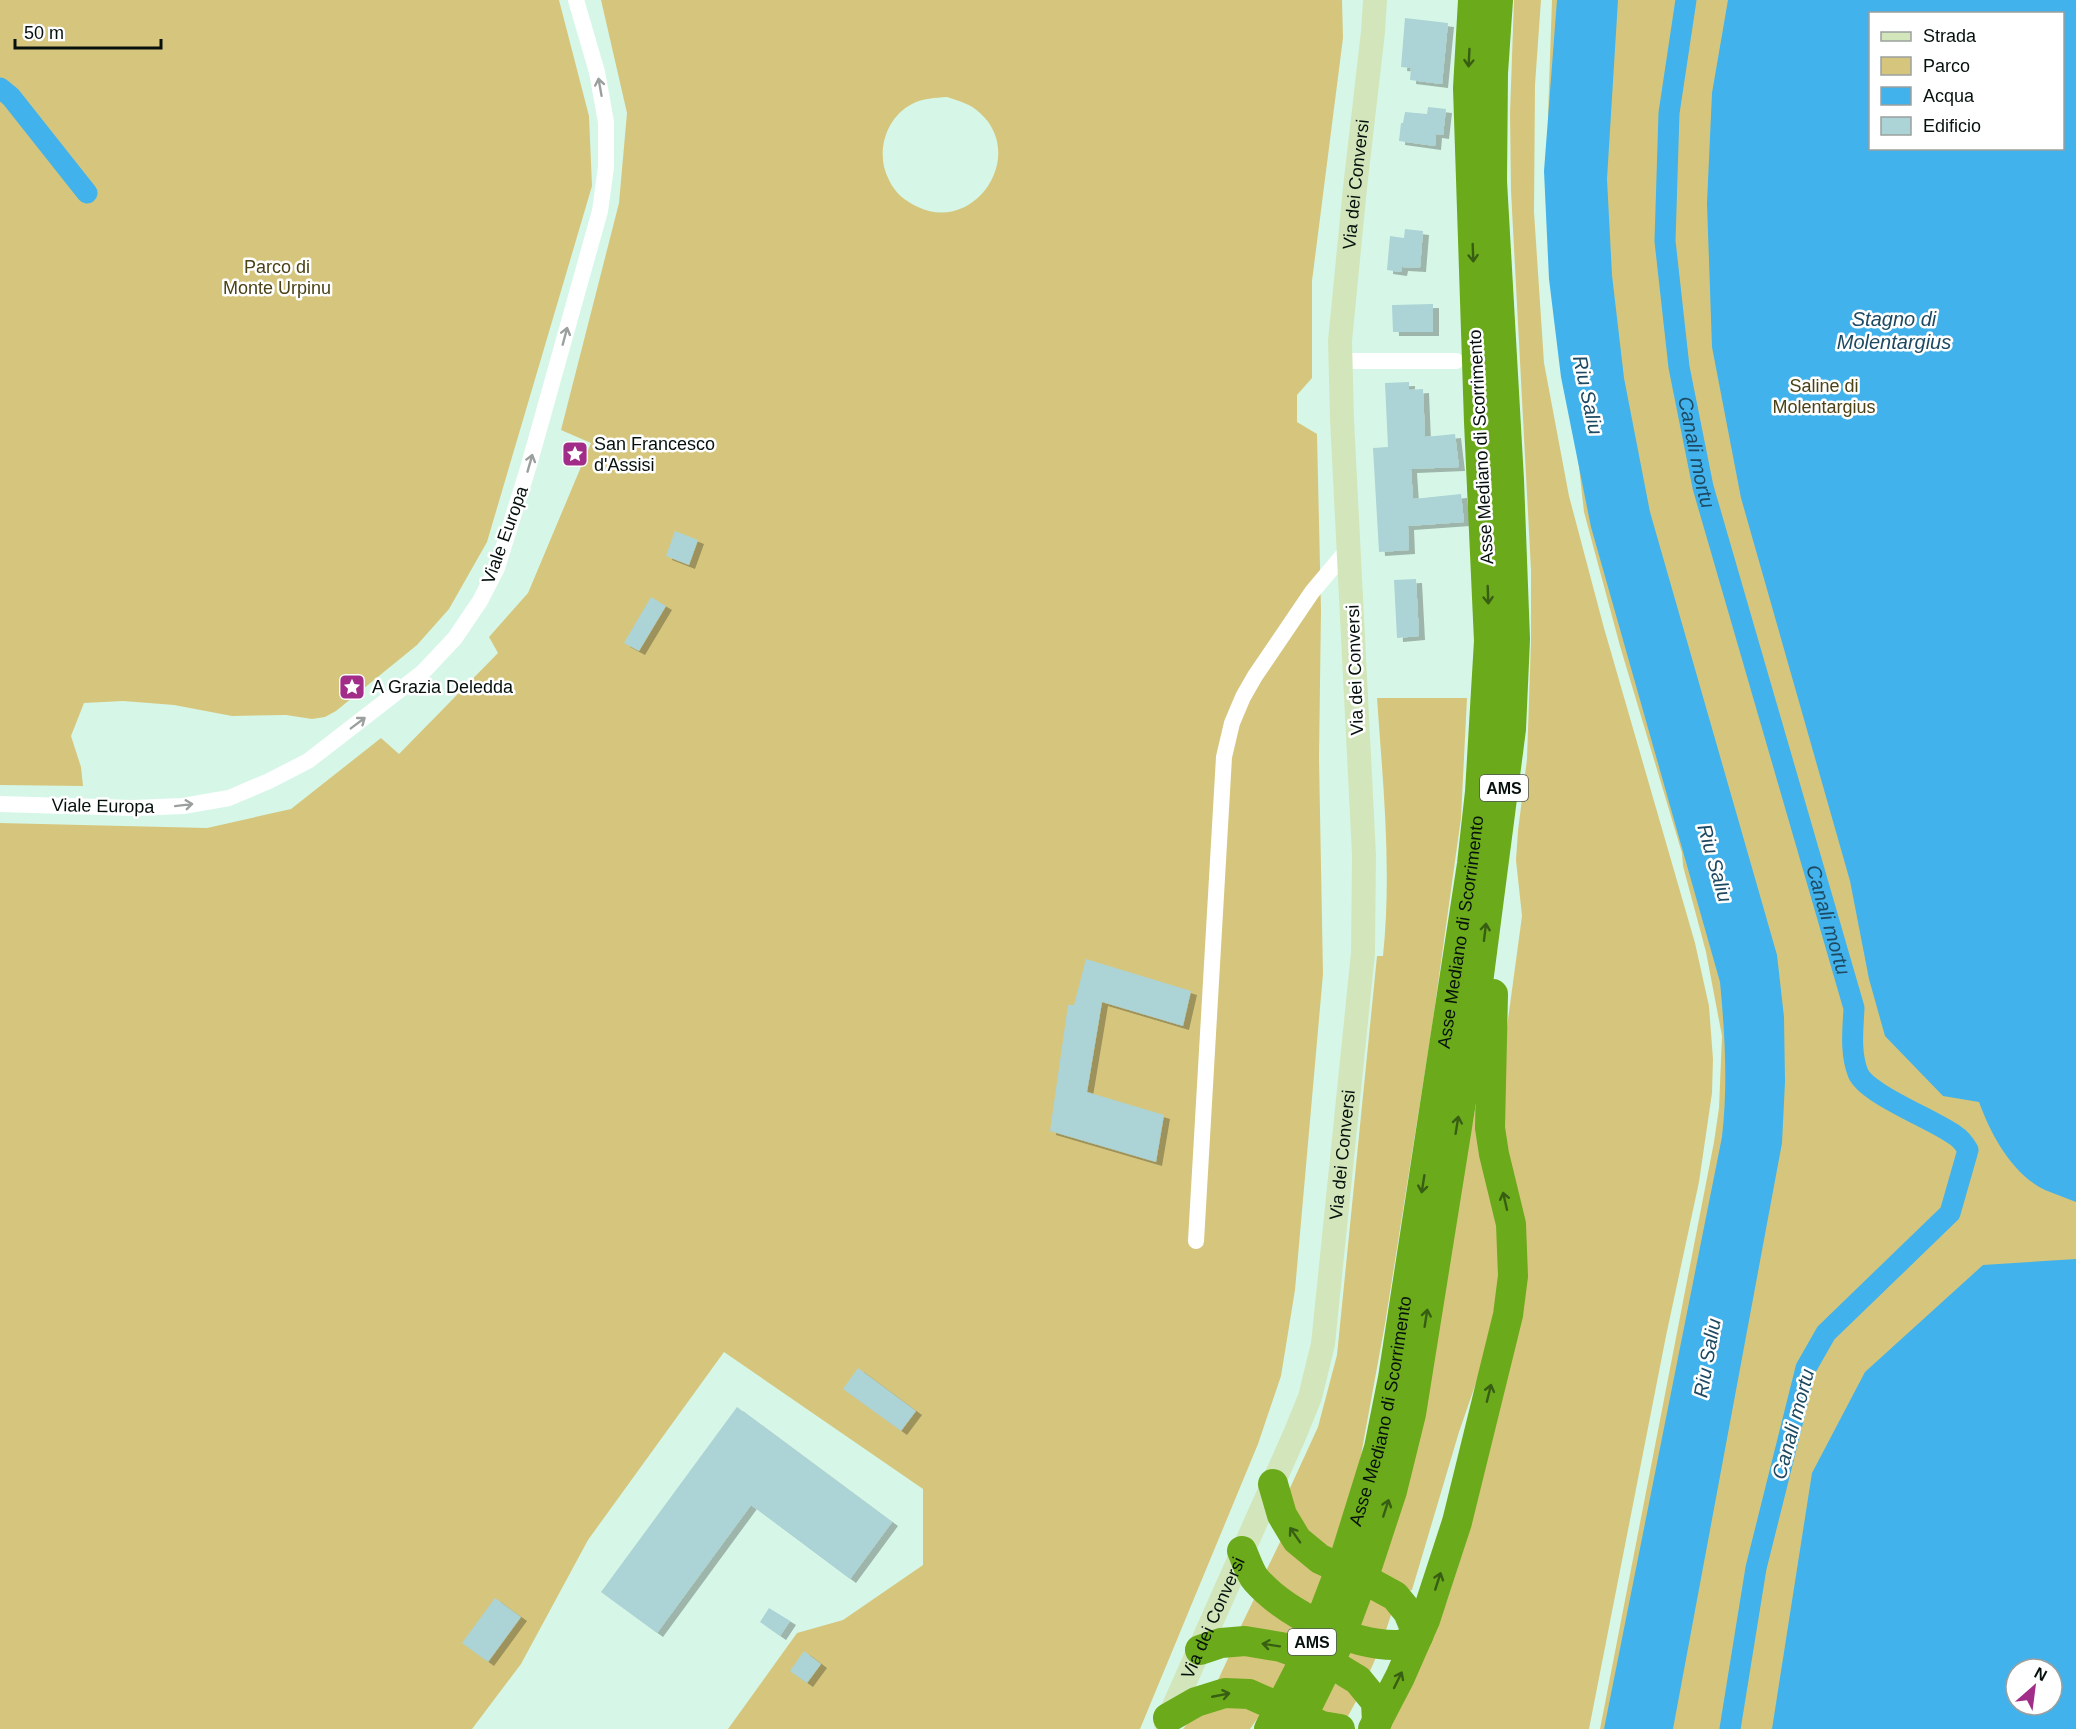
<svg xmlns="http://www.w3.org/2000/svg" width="2076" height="1729" font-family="Arial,sans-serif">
	<defs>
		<filter id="shadow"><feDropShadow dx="6" dy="4" stdDeviation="0" flood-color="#0004"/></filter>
	</defs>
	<rect width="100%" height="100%" fill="#d6f7e8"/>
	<path fill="#d6c67d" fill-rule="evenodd" d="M0 0H559L589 116 592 186 487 542 449 609 417 645 336 711 325 717 312 719 286 715 232 716 174 705 123 701 84 703 71 736 81 767 83 786 0 785Z
		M601 0H1342L1343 38 1312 281V378L1297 395V422L1317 434 1321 610 1319 758 1323 974 1295 1290 1281 1376 1258 1444 1140 1729H728L797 1633 843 1620 923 1565V1489L724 1352 588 1540 521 1664 472 1729H0V823L207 828 291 809 381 738 399 754 498 653 489 637 528 593 591 443 561 430 619 203 627 113ZM947 97C959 101 971 104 980 113 1027 155 975 234 918 207 905 201 895 193 889 180 875 154 885 118 912 104 923 98 935 98 947 97Z
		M1514 0H1541L1535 85 1534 212 1544 363 1569 496 1604 628 1695 943 1709 1006 1713 1059 1712 1093 1699 1182 1666 1336 1589 1729H1388L1447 1601 1463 1551 1516 1323 1502 1147 1504 1049 1522 916 1516 860 1518 831 1527 759 1531 641V570L1511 191 1510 113Z
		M1552 0H2076V1729H1600L1714 1142 1719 1108 1722 1036 1706 952 1683 866 1682 853 1620 646 1584 512 1554 243 1548 116ZM1870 14H2062V148H1870ZM2016 1669H2052V1705H2016Z
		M1377 698H1467L1461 818 1432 1027 1385 1324 1359 1466 1331 1552 1317 1544 1290 1502V1488L1318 1427 1337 1355 1377 956H1383C1392 870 1383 784 1377 698Z
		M1476 1105 1503 1255 1487 1351 1459 1432 1412 1590 1406 1592 1379 1574Z
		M1283 1536 1392 1612 1385 1633 1306 1607 1266 1571Z
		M1257 1593 1378 1653 1370 1671 1240 1628Z
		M1247 1648 1360 1694 1348 1716 1342 1718 1218 1680 1231 1652Z
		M1249 1701 1274 1729 1257 1719 1250 1729H1183L1196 1712Z"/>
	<path fill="#41b2eb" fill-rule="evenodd" d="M1557 0H1618L1607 179 1612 275 1624 378 1650 512 1777 955 1784 1017 1785 1082 1782 1143 1673 1729H1604L1722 1137C1728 1085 1725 1035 1720 982L1591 527 1561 377 1549 279 1544 171Z
		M1728 0H2076V1202C2066 1198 2055 1194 2045 1190 2012 1174 1991 1135 1979 1102L1943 1096 1885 1036 1869 979 1850 881 1741 498 1712 347 1707 203 1712 93ZM1870 14H2062V148H1870Z
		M2076 1259V1729H1772L1812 1473 1865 1372 1983 1265ZM2016 1669H2052V1705H2016Z"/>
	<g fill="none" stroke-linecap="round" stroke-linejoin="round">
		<g stroke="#41b2eb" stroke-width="21">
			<path id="s1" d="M1686 0 1669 113 1665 241 1679 367 1703 487 1854 1008C1853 1029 1850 1053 1858 1073 1866 1094 1935 1120 1956 1136 1961 1139 1965 1145 1968 1150L1950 1213 1826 1333 1806 1368 1756 1568 1730 1729"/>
			<path d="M0 88 11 97 87 193"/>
		</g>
	</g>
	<path fill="#acd3d5" filter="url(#shadow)" d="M1405 18 1448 23 1442 84 1410 80 1411 68 1401 67Z
		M1428 107 1446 109 1443 135 1436 134 1435 146 1399 141 1401 123H1403L1405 112 1427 114Z
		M1405 229 1423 231 1420 268 1402 267 1401 272 1387 270 1390 236 1404 238Z
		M1433 304V332H1393L1392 305Z
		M1409 382V390L1423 389 1425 437 1455 434 1459 467 1411 469 1413 499 1461 494 1464 522 1408 526 1409 550 1379 552 1373 448 1388 447 1385 383Z
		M675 531 698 540 689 565 666 556Z
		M1416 579 1419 636 1397 638 1394 580Z
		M651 597 666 606 639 651 624 643Z
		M1086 959 1191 991 1183 1026 1102 1002 1087 1092 1164 1115 1156 1162 1050 1131 1068 1005H1074Z
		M858 1368 916 1411 901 1431 843 1389Z
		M737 1407 892 1522 850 1579 751 1505 657 1633 601 1592Z
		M495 1598 521 1617 488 1662 462 1643Z
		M769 1608 790 1621 780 1636 760 1622Z
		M804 1651 821 1664 807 1683 790 1671Z"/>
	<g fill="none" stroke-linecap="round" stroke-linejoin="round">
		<path stroke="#fff" stroke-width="16" d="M1340 361H1456
			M0 804 133 808 183 806 229 798 269 781 308 761 423 672 455 638 480 601 497 568 529 465 600 211 606 167V122L597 72 576 0
			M1196 1241 1224 757 1232 723 1243 697 1255 676 1312 592 1349 548"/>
		<path stroke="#d3e6bb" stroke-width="24" id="s2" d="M1166 1724 1295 1434 1310 1397 1323 1344 1363 953 1364 855 1342 419 1340 341 1355 188 1373 32 1375 0"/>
		<g stroke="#6baa1b" stroke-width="30">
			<path d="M1273 1484 1282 1515 1297 1540 1320 1559 1362 1578 1395 1596 1408 1612 1418 1636"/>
			<path d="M1242 1551C1246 1560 1250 1573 1256 1580 1286 1614 1352 1646 1397 1645 1404 1645 1412 1639 1418 1636"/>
			<path d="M1200 1650 1221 1643 1245 1641 1281 1647 1335 1666 1358 1680 1376 1702 1377 1722"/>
			<path d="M1168 1718 1196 1702 1225 1693 1249 1694 1322 1726 1340 1729"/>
			<path id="s3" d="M1269 1729 1309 1651 1346 1554 1379 1448 1393 1378 1472 864 1480 792 1489 641 1479 422 1468 88 1473 0"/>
			<path d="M1296 1729 1338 1644 1368 1564 1392 1491 1411 1414 1469 1052 1511 729 1515 639 1509 480 1492 181 1493 73 1498 0"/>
			<path d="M1373 1729 1400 1677 1425 1620 1457 1522 1508 1315 1513 1276 1511 1224 1494 1154 1490 1128 1493 994"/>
		</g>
	</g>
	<defs><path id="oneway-shaft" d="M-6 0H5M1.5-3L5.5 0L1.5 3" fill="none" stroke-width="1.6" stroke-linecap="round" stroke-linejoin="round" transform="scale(1.5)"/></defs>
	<g stroke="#385e14">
		<use href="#oneway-shaft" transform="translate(1469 58) rotate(93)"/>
		<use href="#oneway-shaft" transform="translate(1473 253) rotate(88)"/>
		<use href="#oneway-shaft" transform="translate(1488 595) rotate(88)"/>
		<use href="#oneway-shaft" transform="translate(1485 932) rotate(-83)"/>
		<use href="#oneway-shaft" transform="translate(1457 1125) rotate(-81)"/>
		<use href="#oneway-shaft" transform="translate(1423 1184) rotate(99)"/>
		<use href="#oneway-shaft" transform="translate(1505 1201) rotate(-103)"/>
		<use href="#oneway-shaft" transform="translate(1426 1318) rotate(-81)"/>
		<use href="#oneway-shaft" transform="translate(1489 1393) rotate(-76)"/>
		<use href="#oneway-shaft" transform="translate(1386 1508) rotate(-72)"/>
		<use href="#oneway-shaft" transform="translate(1295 1535) rotate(-125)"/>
		<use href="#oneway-shaft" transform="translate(1438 1581) rotate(-72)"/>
		<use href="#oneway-shaft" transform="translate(1271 1645) rotate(-171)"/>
		<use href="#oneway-shaft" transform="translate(1398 1680) rotate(-64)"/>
		<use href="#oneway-shaft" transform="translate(1221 1695) rotate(-11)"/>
	</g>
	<g stroke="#9ba09e">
		<use href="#oneway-shaft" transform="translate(600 87) rotate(-100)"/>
		<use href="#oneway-shaft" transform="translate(565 336) rotate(-75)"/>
		<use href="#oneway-shaft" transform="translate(530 463) rotate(-74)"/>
		<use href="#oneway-shaft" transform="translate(358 723) rotate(-37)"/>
		<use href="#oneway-shaft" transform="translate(184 805) rotate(-7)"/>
	</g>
	<defs>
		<symbol id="sight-square" viewBox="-11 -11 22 22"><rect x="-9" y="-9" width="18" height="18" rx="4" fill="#a12d88" stroke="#fff"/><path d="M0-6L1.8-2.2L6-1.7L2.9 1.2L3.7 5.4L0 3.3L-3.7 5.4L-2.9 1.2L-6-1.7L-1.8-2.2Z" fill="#fff"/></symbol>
	</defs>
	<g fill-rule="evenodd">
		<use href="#sight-square" x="560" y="439" width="30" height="30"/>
		<use href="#sight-square" x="337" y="672" width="30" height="30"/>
	</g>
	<g text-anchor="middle" stroke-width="5" stroke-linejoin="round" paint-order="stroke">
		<g fill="#fff" stroke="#515856" stroke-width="1.5">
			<rect x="1480" y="775" width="48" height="26" rx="4.5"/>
			<rect x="1288" y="1629" width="48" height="26" rx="4.5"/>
		</g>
		<g font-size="16" font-weight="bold" fill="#06110d">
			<text x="1504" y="794">AMS</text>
			<text x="1312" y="1648">AMS</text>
		</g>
		<g font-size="18" fill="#06110d" stroke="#fff">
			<text dy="6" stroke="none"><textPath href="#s2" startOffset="1575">Via dei Conversi</textPath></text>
			<text transform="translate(1481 447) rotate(-93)" y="6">Asse Mediano di Scorrimento</text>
			<text transform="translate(505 535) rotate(-70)" y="6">Viale Europa</text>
			<text transform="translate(1355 670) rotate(-92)" y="6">Via dei Conversi</text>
			<text transform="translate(103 806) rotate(1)" y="6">Viale Europa</text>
			<text dy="6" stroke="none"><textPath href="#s3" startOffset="825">Asse Mediano di Scorrimento</textPath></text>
			<text dy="6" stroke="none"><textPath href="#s2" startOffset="602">Via dei Conversi</textPath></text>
			<text dy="6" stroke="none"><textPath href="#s3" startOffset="339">Asse Mediano di Scorrimento</textPath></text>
			<text dy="6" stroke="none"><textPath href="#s2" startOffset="116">Via dei Conversi</textPath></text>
		</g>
		<g font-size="18" fill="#4b4215" stroke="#fff">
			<text x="277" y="273">Parco di<tspan x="277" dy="21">Monte Urpinu</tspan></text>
			<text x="1824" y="392">Saline di<tspan x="1824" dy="21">Molentargius</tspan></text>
		</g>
		<g font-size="18" fill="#06110d" stroke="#fff" text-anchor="start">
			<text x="594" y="450">San Francesco<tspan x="594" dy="21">d'Assisi</tspan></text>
			<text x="372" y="693">A Grazia Deledda</text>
		</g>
		<g font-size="20" font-style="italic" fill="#1d4a62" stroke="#fff">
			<text x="1894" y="326">Stagno di<tspan x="1894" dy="23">Molentargius</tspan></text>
			<text transform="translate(1588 395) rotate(78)" y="7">Riu Saliu</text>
			<text dy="7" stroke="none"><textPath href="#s1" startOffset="456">Canali mortu</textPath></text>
			<text transform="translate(1715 863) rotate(74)" y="7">Riu Saliu</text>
			<text dy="7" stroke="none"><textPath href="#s1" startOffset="942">Canali mortu</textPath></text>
			<text transform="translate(1707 1358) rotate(-80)" y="7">Riu Saliu</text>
			<text transform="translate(1793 1424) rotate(-75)" y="7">Canali mortu</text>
		</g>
	</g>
	<rect x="1869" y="12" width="195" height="138" fill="#ffffff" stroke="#9ba09e" stroke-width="1.5"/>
	<rect x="1881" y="32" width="30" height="9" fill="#d3e6bb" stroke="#9ba09e" stroke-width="1.5"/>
	<text x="1923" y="42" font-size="18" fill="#06110d">Strada</text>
	<rect x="1881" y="57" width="30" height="18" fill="#d6c67d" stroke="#9ba09e" stroke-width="1.5"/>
	<text x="1923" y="72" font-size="18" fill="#06110d">Parco</text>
	<rect x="1881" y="87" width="30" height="18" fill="#41b2eb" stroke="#9ba09e" stroke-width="1.5"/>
	<text x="1923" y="102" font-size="18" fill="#06110d">Acqua</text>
	<rect x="1881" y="117" width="30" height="18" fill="#acd3d5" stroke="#9ba09e" stroke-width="1.5"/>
	<text x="1923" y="132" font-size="18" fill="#06110d">Edificio</text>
	<g transform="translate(2034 1687) rotate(28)"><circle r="28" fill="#ffffff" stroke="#9ba09e" stroke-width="1.5"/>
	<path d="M0-4.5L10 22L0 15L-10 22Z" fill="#a12d88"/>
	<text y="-9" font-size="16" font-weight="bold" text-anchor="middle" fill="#06110d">N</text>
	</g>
	<path d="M15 39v9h146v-9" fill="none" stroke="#06110d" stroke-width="3"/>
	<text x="24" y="39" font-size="18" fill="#06110d" stroke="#ffffff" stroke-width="4.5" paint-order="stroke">50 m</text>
</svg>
